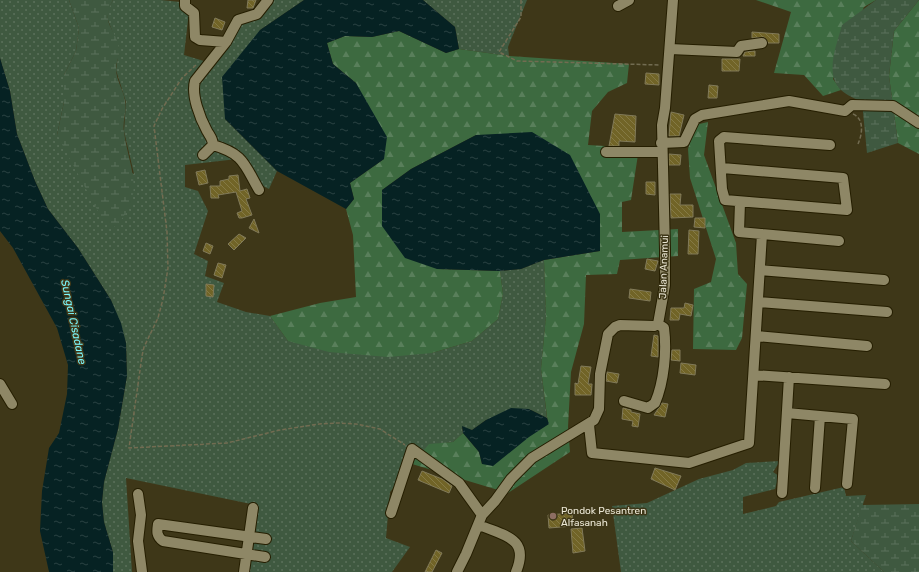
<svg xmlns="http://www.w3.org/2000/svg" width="919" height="572" font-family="Rubik,sans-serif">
	<defs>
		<pattern id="grass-dots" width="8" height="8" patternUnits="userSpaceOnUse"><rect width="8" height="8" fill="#3f5940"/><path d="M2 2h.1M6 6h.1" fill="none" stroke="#5b715b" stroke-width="1.8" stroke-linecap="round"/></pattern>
		<pattern id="forest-firs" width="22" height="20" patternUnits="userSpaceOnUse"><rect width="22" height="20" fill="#3d6a40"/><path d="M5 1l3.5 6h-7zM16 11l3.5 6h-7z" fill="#597f5b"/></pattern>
		<pattern id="wetland-marsh" width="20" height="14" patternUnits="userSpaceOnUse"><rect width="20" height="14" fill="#3f5940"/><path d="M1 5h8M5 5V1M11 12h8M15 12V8" fill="none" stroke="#5b715b"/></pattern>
		<pattern id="water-ripples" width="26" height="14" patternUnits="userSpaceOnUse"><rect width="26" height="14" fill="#062223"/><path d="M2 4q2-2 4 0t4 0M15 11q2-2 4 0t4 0" fill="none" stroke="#2a4242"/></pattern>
		<pattern id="building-back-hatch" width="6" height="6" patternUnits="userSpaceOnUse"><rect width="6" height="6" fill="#716427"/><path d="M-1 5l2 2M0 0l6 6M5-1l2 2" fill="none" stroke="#857a45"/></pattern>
	</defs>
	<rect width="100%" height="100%" fill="#3e3718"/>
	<path fill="url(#grass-dots)" d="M0 0H69L79 28 76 51 64 75V102L57 135 134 174 124 131 126 102 116 70 119 49 108 20 107 11 113 0H161L190 3 184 55 207 62 237 17 259 13 267 0H304L260 30 225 119 277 171 269 189 251 180 237 159 185 165V187L198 191 208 211 194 254 208 261 205 276 224 283 217 302 246 312 270 316 288 341 432 353 472 341 498 319 503 294 500 271 521 269 544 260 546 316 541 369 547 418 529 409 486 420 472 430 462 427 463 433 453 442 429 445 390 492 386 538 410 547 392 572H241L251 504 126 478 132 572H113V552L104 522 102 502 104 482 118 429 127 376 126 343 111 300 78 248 48 209 35 181 17 134 10 91 0 58Z
		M423 0H527L508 47 509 56 459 49 455 27Z
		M780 461 773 472 779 476 775 489 743 497V514L776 506 779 502 844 487 846 496 866 495 851 541 884 572H621L612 506 647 503 699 479 733 470 746 463Z"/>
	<path fill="url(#forest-firs)" d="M756 0H876L864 7 833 79 841 90 823 96 804 75 774 73 791 12Z
		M919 0V154L898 143 889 76 894 31Z
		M399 31 446 53 459 49 509 56 629 64 627 83 608 92 592 111 588 145 639 148 631 200 622 202V232L678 229V256L620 260 617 274 586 275 584 324 571 372 568 427 570 452 508 493 412 464 429 444 453 442 463 433 479 452 482 464 548 424 541 369 546 316 544 260 600 251 476 135 411 169 382 190 437 269 500 271 503 294 498 319 472 341 432 353 388 357 329 352 288 341 270 316 320 303 356 297 353 235 346 209 354 199 350 183 384 159 356 83 333 64 327 43 345 36 372 37Z
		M708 122 704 155 736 243 738 274 747 284 742 338 736 350 693 349 694 289 711 282 716 259 690 178 688 149 695 125Z"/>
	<path fill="url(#wetland-marsh)" d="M69 0H113C100 25 115 26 119 48 120 55 116 63 116 69 116 80 124 91 125 101 127 111 122 122 124 132 129 169 148 197 113 228L100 215 57 135 64 102V75L76 51 79 28Z
		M876 0H919L894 31 889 76 898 143 867 153 862 102C856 99 846 95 841 90 824 74 837 44 842 25Z
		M919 504V572H884L851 541 862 505Z"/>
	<path fill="url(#water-ripples)" d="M304 0H423L455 27 459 49 446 53 399 31 372 37 345 36 327 43 333 64 356 83 387 137 384 159 350 183 354 199 346 209 277 171 225 119 222 77 260 30Z
		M0 58 10 91 17 134 35 181 48 209 78 248 111 300 121 323 126 343 127 376 118 429 104 482 102 502 104 522 113 552V572H49L40 531 42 491 49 448 59 433 67 394 68 365 57 328 13 248 0 231Z
		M532 132 570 155 600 214V251L544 260 521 269 500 271 437 269 405 258 382 226V190L411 169 476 135Z
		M511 408 529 409 547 418 549 424 529 437 493 466 482 464 479 452 463 433 462 426 472 430 486 420Z"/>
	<path fill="url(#building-back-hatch)" stroke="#817a59" d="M248 0H256L253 8H247Z
		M215 18 225 22 222 30 212 27Z
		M752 32 779 34V43H768L764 37 752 38Z
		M755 51V56H743L745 52Z
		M722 59H740L739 71H722Z
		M646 73 659 74V85L645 84Z
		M709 85 718 86 717 98H708Z
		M671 112 684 115 679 136H669Z
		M615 114 636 116 635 142 619 141V146H609Z
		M669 154 681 155 680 165H669Z
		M205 170 208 183 199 185 196 172Z
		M238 175 240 191 247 189 250 198 246 199 252 215 242 218H239L237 213 242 211 236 192 218 195 219 198H211L210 186H220V181L229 179V176Z
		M646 182H655V195L646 194Z
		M670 194H681L680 205H693V217L671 218Z
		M695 218H705V228L694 227Z
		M254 219 259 233 249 228Z
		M689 230 699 231 698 254H688Z
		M239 234 246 238 234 250 228 244Z
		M206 243 213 246 210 254 203 251Z
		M647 259 658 261 655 271 645 269Z
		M218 263 226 265 222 278 214 275Z
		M206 284 214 285 213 297 206 296Z
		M630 289 651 292 650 301 629 298Z
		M685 303 693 305 691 316 680 314 679 320H670L671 308H684Z
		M654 335 658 336V357L651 356Z
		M672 350H680V361L671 360Z
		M681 363 696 365 695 375 680 373Z
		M581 366 591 367 588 384H592L591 395H575V383L578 384Z
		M607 372 619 374 617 383 606 381Z
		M662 403 668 404 665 417 654 415Z
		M623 408 631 410V412L640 414 638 427 632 426 633 421 622 419Z
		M655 468 681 476 675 490 651 479Z
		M422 471 442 479 452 486 449 493 418 480Z
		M572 513 573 526 549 528 548 515Z
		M582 528 585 551 573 553 571 529Z
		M436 550 442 553 432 572H425Z"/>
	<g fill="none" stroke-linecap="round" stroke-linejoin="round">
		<defs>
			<path id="minor" d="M185 0V6L194 13 195 37 200 40 226 42
				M618 6 629 0
				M670 49 737 52 741 46 762 43
				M661 143 684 142 695 119 702 115 789 101 845 111 852 105 893 106 919 123
				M213 145C244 154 244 164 259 190
				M606 152H661
				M203 155 213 145C213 139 210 136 207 131 200 118 191 95 195 81L226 42 238 20 257 14 268 0
				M722 168 843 178 847 210 725 200 722 189 719 141 724 137 830 145
				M740 202 739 232 839 241
				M760 270 884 280
				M758 302 887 312
				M757 336 867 346
				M754 375 885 384
				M0 384 12 404
				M624 401 648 408 655 403C664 382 667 351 664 328L658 324
				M787 413 853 419 847 484
				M589 425 592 453 689 463 749 443 762 234
				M815 488 820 416
				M782 493 789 377
				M138 494 141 515 138 541 142 572
				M391 513 412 449 459 483 482 515
				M479 525C505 536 530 538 516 572
				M265 557 163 541C156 536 157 531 158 524L266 539
				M244 572 253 508
				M457 572 466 554 482 515 495 501 511 479 532 458 594 420 599 409 600 374 608 334 615 327 620 325 654 326 658 324 665 285V250L662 125 665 108 673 0"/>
		</defs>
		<use href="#minor" stroke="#251e00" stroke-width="12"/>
		<path stroke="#726c51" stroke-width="1.5" stroke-dasharray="4 2" stroke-linecap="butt" d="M521 0V17L499 52 517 61 659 65
			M196 65 182 78 162 109 154 126 167 232 168 268 163 299 158 318 144 347 142 356 129 448 227 443 280 430 319 424 338 423 356 424 380 429 405 445
			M853 114C865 119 862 135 858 144"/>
		<use href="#minor" stroke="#8e8766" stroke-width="10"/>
	</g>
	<circle fill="#8d6e63" stroke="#3e3718" stroke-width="1.5" cx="553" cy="516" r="4"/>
	<g text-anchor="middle" stroke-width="3" stroke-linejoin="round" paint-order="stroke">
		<g font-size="10" fill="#ebe7d5" stroke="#3e3718">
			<text transform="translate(663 267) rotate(-88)" y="4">Jalan Anamui</text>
		</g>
		<g font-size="10" fill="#ebe7d5" stroke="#3e3718" text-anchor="start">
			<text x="561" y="514">Pondok Pesantren<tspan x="561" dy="12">Alfasanah</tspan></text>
		</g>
		<g font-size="11" font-style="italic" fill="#7bf9ff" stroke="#3e3718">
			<text transform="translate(74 322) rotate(78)" y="4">Sungai Cisadane</text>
		</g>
	</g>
</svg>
